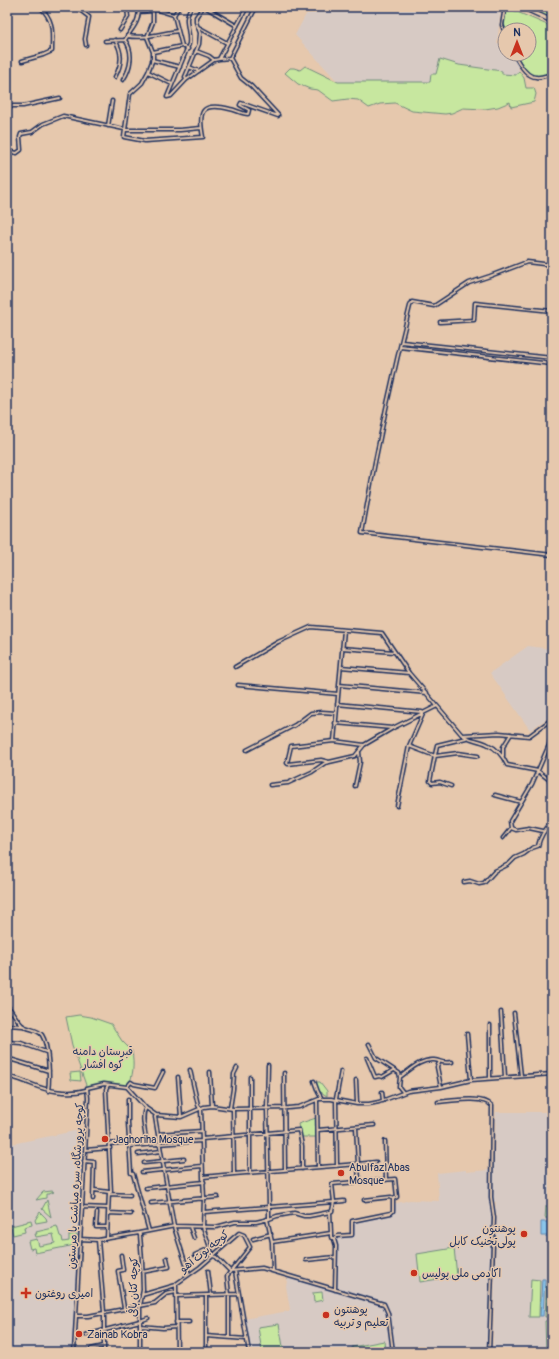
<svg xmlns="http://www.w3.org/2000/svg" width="559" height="1359" font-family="Pangolin,'Playpen Sans Arabic',sans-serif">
	<rect width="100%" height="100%" fill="#e6c8ad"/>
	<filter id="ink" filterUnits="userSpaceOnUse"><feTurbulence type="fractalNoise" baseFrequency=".025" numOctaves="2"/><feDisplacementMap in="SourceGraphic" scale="8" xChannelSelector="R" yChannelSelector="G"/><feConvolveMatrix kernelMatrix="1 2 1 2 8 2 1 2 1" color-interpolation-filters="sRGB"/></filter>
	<g filter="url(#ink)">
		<path fill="#d7cac4" d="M310 7H501L497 43 505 44V54H513L518 64 519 71 516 75 502 74V71L459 65 440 59 436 75 431 82H338L295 35Z
			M552 227V265L550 264 548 257 550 249 547 247Z
			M528 646 552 649V715L530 730 490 673Z
			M496 1112H552V1352H492L493 1340 497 1214 495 1212 496 1202H493V1193Z
			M84 1129 82 1188 72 1352H8L7 1145Z
			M466 1170V1172L489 1170V1172H491V1197L494 1214 489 1352H393L388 1313 384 1304 335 1290 336 1246 334 1239 337 1236 352 1235V1221L391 1213 393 1211V1204L410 1200 439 1201 437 1173Z
			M288 1277 383 1305 385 1308 391 1352H250L244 1319 289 1311 290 1309 286 1286Z"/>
		<path fill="#c7e79f" stroke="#718b7e" d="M528 7H552V19Z
			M508 8 552 27V74L533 78 528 74 516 54H529V30H505C504 24 504 14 508 8Z
			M440 59 459 65 502 71V74L516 75 519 71 524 78 526 88H534L536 94 534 102 511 107 510 102 498 107 485 109 463 108 452 113 445 114 412 111 395 103 380 104 369 108 358 100 348 99 333 101 318 90 310 89 298 84 285 73 290 68H294L300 70 305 66 338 82H430L431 74H436Z
			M79 1015 91 1017 111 1024 122 1041 132 1051C134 1063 134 1077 127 1087L104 1084 87 1088 72 1045 66 1017Z
			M80 1072 81 1081 71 1080 70 1073Z
			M317 1082H320L327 1091V1096L319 1091 316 1083Z
			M316 1118 317 1137H301V1129H299L298 1124Z
			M52 1191 54 1192 49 1194H46V1198L36 1200 43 1192Z
			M47 1200 51 1217 42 1209Z
			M546 1206H552V1218H545Z
			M40 1212 46 1218 47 1221 36 1223 35 1220Z
			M31 1220 32 1225 24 1227 25 1232 13 1235 11 1228 7 1230V1227L27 1222V1221Z
			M57 1226 60 1236 62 1237 63 1242 69 1241V1235L77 1234V1241H74L75 1245 35 1253 34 1248 30 1249 28 1241 37 1239 39 1246 55 1243 53 1234 36 1237 35 1234H37L36 1232 53 1228V1227Z
			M454 1248 457 1276 420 1282 417 1254Z
			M531 1279 540 1280 539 1317H529Z
			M547 1279 552 1280V1316L545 1317Z
			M322 1292 323 1300 314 1302 313 1293Z
			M552 1320V1352H546L545 1321Z
			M279 1324 284 1352H262L258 1327Z
			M384 1341 385 1352H353L352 1347Z"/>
		<path fill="#8ac5ea" stroke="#5e89b2" d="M541 1222H552V1236H541Z
			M542 1279H545L543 1316H540Z"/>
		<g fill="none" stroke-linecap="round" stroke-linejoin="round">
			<defs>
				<path id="minor" d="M76 7 89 17 85 39 86 45
					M155 7 153 11V22L147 37 153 52V59L148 72 142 83 130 94 124 137 145 141 203 137C198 111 201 102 230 109 236 110 242 114 248 114L249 110 240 105 241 103 278 116
					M179 7 174 15 182 46
					M205 7 237 26
					M256 7 230 58 241 78 251 86 278 115
					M505 7 502 25 505 33
					M155 9 174 15
					M139 12 153 11
					M198 27 227 43
					M120 30 128 17 127 7
					M127 36C145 39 161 33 178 31
					M115 40C123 53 122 64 115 77
					M125 40C133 26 139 24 139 7
					M105 41 125 40
					M196 51 209 56 214 60
					M153 52 182 46 188 49
					M514 54C518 62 526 77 536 77 541 78 547 75 552 74
					M219 59 230 58
					M152 60 180 67
					M22 61 43 55 52 51C52 33 55 21 40 7
					M189 67 199 71
					M148 72 172 84
					M123 80C131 68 134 52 125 40
					M186 80 185 77 199 44 200 33 196 22V17L203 7
					M167 97 171 96 186 80 214 60 219 59 247 7
					M167 97 189 44C191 29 182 21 191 7
					M7 108 13 106H23L60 98
					M108 126 112 101
					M125 130H180L201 128
					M7 151 17 153 21 150 20 137 21 134 32 132 43 124 63 116 124 129
					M552 265 527 262 490 276 469 283 434 306 412 302 410 306C391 381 375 457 362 533L552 555
					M440 322 474 320 475 303 552 311
					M402 342 552 358
					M400 347 552 364
					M342 648 394 652
					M235 667 278 642 311 627 382 633 409 673 462 735C470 740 479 740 487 744 496 748 503 756 507 765L538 771 552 782
					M341 667 409 673
					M238 685 338 694
					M339 685 427 693
					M337 704 422 712
					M335 723 392 728
					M552 725V729
					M463 735 499 733 529 736 552 719
					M334 741 344 630
					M409 746 435 756 458 753 478 756
					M247 750 295 725 311 713 322 712 336 713
					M503 756V747L511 734
					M329 762 321 760 288 764 287 763 291 746 334 741 364 745
					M270 785 288 783 312 772 325 763 355 756 364 745 393 728 437 706
					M355 786 360 762 359 752
					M451 786 440 782 432 783 430 781 437 745 466 738
					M495 795 521 802
					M397 806 409 746 423 714
					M511 828 516 830 529 828 543 831
					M503 838 511 828 510 821 532 784 549 745 552 734
					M464 882 470 881 479 884 484 883 495 871 509 864 515 858 524 854 532 848 538 846C540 836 545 829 552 822
					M7 1005C12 1011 17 1020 22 1025 28 1030 38 1029 42 1035 49 1046 50 1078 48 1091
					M501 1012 505 1077
					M514 1013 521 1076
					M7 1025 23 1026
					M490 1025V1078
					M467 1034 471 1080
					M7 1042 21 1043 46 1052
					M369 1044 376 1058 399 1073 400 1077 399 1087 403 1092
					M367 1058 375 1077 379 1076 382 1077 394 1070
					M7 1060H13L49 1071
					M439 1063 437 1067 441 1087
					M190 1070 198 1105 199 1107 201 1108 203 1177 234 1174 233 1109
					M210 1072 212 1106
					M284 1073 285 1170
					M7 1077C16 1077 23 1081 31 1084 47 1091 69 1095 86 1090
					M178 1077 181 1117
					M250 1077V1173
					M400 1077C410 1070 420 1059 434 1060 442 1061 442 1064 452 1062
					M356 1080 357 1103
					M314 1081 318 1092 322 1099
					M127 1087 131 1082 134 1084 155 1088 163 1072
					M382 1092 383 1101
					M128 1099V1123L131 1173 133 1174 149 1231
					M317 1100 318 1167
					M438 1102C450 1101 484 1095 492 1106L491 1197 494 1218 489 1352
					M146 1108C140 1115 146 1135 147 1145
					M230 1108 233 1089 234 1074 237 1068
					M156 1115 155 1117 174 1227 189 1274
					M356 1127 358 1164 376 1162
					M318 1130 374 1125
					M158 1134 202 1131
					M202 1139 299 1130 302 1146V1169
					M385 1141 386 1180
					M109 1144 129 1142
					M129 1146 201 1141
					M85 1150 110 1148
					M138 1154 161 1151
					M84 1161 94 1162 93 1199
					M144 1163 184 1159
					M337 1166 336 1099 341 1071
					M142 1172 202 1166
					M234 1174 358 1164 359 1182
					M203 1177 204 1198 203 1227 213 1256 216 1257 230 1271 262 1268 384 1304 388 1313 393 1352
					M146 1188 204 1182
					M94 1190 109 1192
					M109 1194 130 1195
					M364 1200 391 1197 393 1199
					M151 1203 218 1197
					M82 1207 108 1208
					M204 1212 269 1207 267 1108 268 1065
					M97 1213 96 1227H107
					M108 1213 131 1214
					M267 1219 272 1242 273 1271
					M269 1219 277 1216 294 1213 304 1216H309L330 1212
					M190 1227 194 1238
					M139 1233 175 1226 216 1227 235 1222H256L269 1219V1207L334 1202 332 1184 395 1179 397 1197 393 1199V1211L391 1213 352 1221V1235L337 1236 334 1239
					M331 1233V1237L334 1239 336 1246 335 1290
					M107 1238 109 1192H111L106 1089 108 1085
					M80 1239 98 1240 139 1233 140 1235 142 1260 143 1290 140 1306V1352
					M253 1239 271 1234
					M98 1240 104 1312V1352
					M272 1242 331 1233 330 1212 332 1211 334 1202 344 1201
					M121 1255 123 1270 118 1271 124 1308
					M195 1255 210 1248
					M306 1260 335 1257
					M208 1271 211 1295
					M235 1271 249 1352
					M142 1272 169 1267 167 1258
					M142 1295 176 1285
					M176 1296 239 1294
					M76 1316H88L155 1303 166 1294 176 1292
					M176 1322H189
					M140 1326 163 1328 176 1327
					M86 1335 140 1321 148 1318
					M206 1336 246 1339
					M74 1352 88 1098 87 1088 104 1084 127 1087 146 1108 156 1115 181 1117 204 1107 212 1106 233 1109 288 1108 299 1107 319 1099H331L357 1104H369L379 1102 408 1091 441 1087 471 1080 552 1074
					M92 1352 91 1349 104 1346
					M177 1352 176 1284 200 1267 239 1233 244 1235 250 1247 227 1276 229 1295V1337
					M206 1352V1296"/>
				<path id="trunk" d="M522 7 552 21"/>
			</defs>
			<use href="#minor" stroke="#1b2f5e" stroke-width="5"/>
			<use href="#trunk" stroke="#1b2f5e" stroke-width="6"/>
			<use href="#minor" stroke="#e6c8ad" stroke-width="2"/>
			<use href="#trunk" stroke="#e6c8ad" stroke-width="3.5"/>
		</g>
	</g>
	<g fill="#c8321e" stroke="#e6c8ad" stroke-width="1.5">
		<circle cx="105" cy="1139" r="4"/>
		<circle cx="341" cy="1173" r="4"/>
		<circle cx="524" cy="1234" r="4"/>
		<circle cx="414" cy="1273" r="4"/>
		<path d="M24 1287h4v4h4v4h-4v4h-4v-4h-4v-4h4z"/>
		<circle cx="326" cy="1315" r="4"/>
		<circle cx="79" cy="1334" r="4"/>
	</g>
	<g text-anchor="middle" stroke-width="3" stroke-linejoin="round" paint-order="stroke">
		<g font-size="11" fill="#243861" stroke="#e6c8ad">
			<text x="103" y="1055">قبرستان دامنه<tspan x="103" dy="13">کوه افشار</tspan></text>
		</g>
		<g font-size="11" fill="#1b2f5e" stroke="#e6c8ad" text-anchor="start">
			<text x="113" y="1143">Jaghoriha Mosque</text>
			<text x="349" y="1171">AbulfazlAbas<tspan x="349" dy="13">Mosque</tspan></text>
			<text x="516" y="1232" text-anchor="end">پوهنتون<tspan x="516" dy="13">پولی‌تخنیک کابل</tspan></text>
			<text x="422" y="1277">اکادمی ملی پولیس</text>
			<text x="35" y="1297">امیری روغتون</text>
			<text x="334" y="1313">پوهنتون<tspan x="334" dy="13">تعلیم و تربیه</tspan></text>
			<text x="87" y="1338">Zainab Kobra</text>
		</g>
		<g font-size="11" fill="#1b2f5e" stroke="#e6c8ad">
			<text transform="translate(75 1186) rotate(-87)" y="4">کوچه پرورشگاه، سره میاشت یا مرستون</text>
			<text transform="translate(204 1251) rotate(-39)" y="4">کوچه بوت آهو</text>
			<text transform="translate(133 1287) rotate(-89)" y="4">کوچه کتان بافی</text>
		</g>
	</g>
	<rect width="559" height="1359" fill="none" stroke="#e6c8ad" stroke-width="24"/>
	<rect x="12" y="12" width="535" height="1335" fill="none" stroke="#1b2f5e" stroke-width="1.5" filter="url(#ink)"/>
	<g transform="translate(517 42)"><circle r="19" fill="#e6c8ad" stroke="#958b8d"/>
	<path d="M0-3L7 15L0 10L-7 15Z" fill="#c8321e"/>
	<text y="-6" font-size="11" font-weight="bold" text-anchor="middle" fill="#1b2f5e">N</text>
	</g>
</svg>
